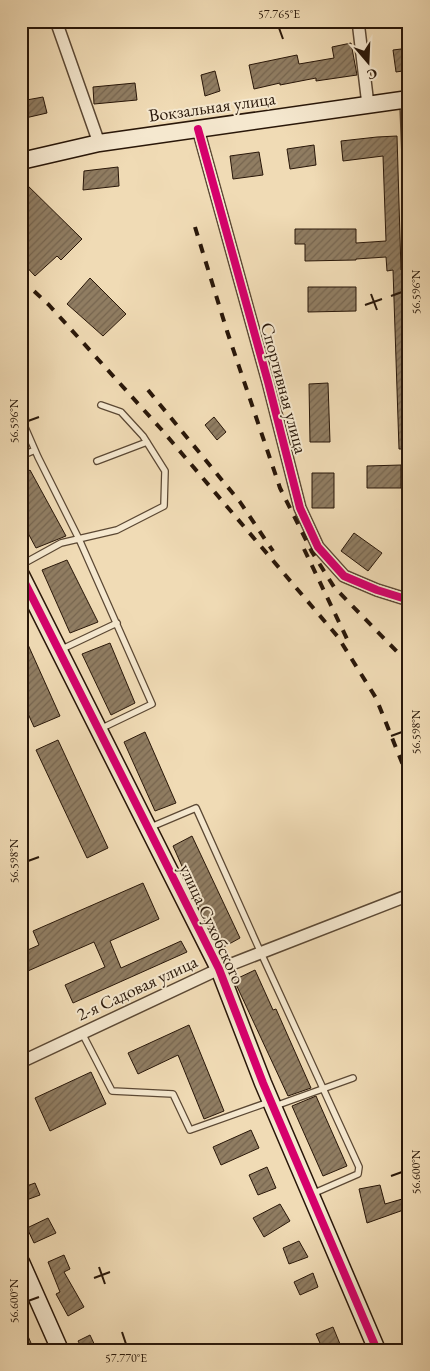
<svg xmlns="http://www.w3.org/2000/svg" width="430" height="1371" font-family="'EB Garamond',serif">
	<defs>
		<pattern id="building-hatch" width="6" height="6" patternUnits="userSpaceOnUse" patternTransform="scale(1.25)"><rect width="6" height="6" fill="#907d62"/><path d="M-1 1l2-2M0 6l6-6M5 7l2-2" fill="none" stroke="#76654f"/></pattern>
	</defs>
	<rect width="100%" height="100%" fill="#f0dbb5"/>
	<filter id="stains"><feTurbulence type="fractalNoise" baseFrequency=".004" numOctaves="4"/><feColorMatrix values="0 0 0 0 .2 0 0 0 0 .09 0 0 0 0 .02 0 0 0 .5 -.17"/></filter>
	<radialGradient id="worn" r=".72"><stop offset=".6" stop-color="#630" stop-opacity="0"/><stop offset="1" stop-color="#630" stop-opacity=".3"/></radialGradient>
	<path fill="url(#building-hatch)" stroke="#291709" d="M351 43 357 75 316 81V78L280 85V83L254 89 249 65 297 55 299 64 334 58 332 47Z
		M409 48V70L396 72 393 50Z
		M215 71 220 91 205 96 201 75Z
		M135 83 137 100 94 104 93 87Z
		M43 97 47 113 21 119V101Z
		M397 136 401 270H409V449H399L393 270 387 271 386 257 356 259V260L305 261V244H295V229H356V243L386 241 383 156 343 161 341 141 377 137Z
		M314 145 316 165 290 169 287 149Z
		M259 152 263 175 233 179 230 156Z
		M118 167 119 186 83 190 84 171Z
		M21 179 82 239 61 260 57 256 35 276 21 261Z
		M90 278 126 314 103 336 67 304Z
		M308 287H356V311L308 312Z
		M328 383 330 442H310L309 384Z
		M214 417 226 432 217 440 205 425Z
		M401 465V488H367V466Z
		M30 470 66 536 36 548 21 520V476Z
		M312 473H334V508H312Z
		M354 533 382 553 368 571 341 551Z
		M67 560 98 622 70 633 42 570Z
		M21 629 60 716 34 727 21 698Z
		M110 643 135 703 111 715 82 654Z
		M145 732 176 803 155 811 124 742Z
		M58 740 108 848 87 858 36 750Z
		M192 836 240 938 220 949 205 918 173 846Z
		M143 883 159 919 110 941 121 968 181 941 187 952 73 1003 65 985 105 967 94 942 21 974V953L39 945 33 931Z
		M255 970 273 1010 276 1009 311 1088 288 1096 234 980Z
		M189 1025 224 1111 204 1119 178 1055 138 1074 128 1053Z
		M91 1072 106 1104 50 1131 35 1098Z
		M316 1096 347 1166 323 1176 292 1106Z
		M251 1130 259 1148 221 1165 213 1147Z
		M267 1167 276 1188 258 1195 249 1175Z
		M35 1183 40 1195 21 1202V1188Z
		M380 1185 385 1204 409 1197V1208L367 1223 359 1189Z
		M280 1204 290 1221 264 1237 253 1218Z
		M48 1218 56 1233 34 1243 27 1228Z
		M299 1241 308 1257 289 1264 283 1248Z
		M64 1255 70 1269 64 1272 84 1307 68 1316 56 1294 60 1292 48 1262Z
		M313 1273 318 1287 300 1295 294 1282Z
		M21 1320 34 1350H21Z
		M333 1327 340 1344 328 1350H323L316 1334Z
		M90 1335 97 1350H83L78 1341Z"/>
	<g fill="none" stroke-linecap="round" stroke-linejoin="round">
		<defs>
			<path id="lane" d="M21 418 38 457 79 539 152 704 100 729
				M21 456 35 450
				M97 461 147 442
				M21 565 61 543 117 530 164 506 165 471 143 436 121 412 101 405
				M60 650 117 623
				M151 827 196 808 261 953 359 1167 358 1174 312 1194
				M82 1033 112 1091 173 1094 190 1130 269 1102
				M275 1106 353 1078"/>
			<path id="street" d="M56 21 99 143
				M358 21 368 105
				M406 100 409 174
				M198 129 268 382 300 508 318 547 344 576 377 590 409 600
				M21 1062 219 969 409 895"/>
			<path id="secondary" d="M21 161 99 143 409 99
				M21 575 219 969 263 1083 377 1350
				M21 1262 60 1350"/>
		</defs>
		<use href="#lane" stroke="#5b4834" stroke-width="8"/>
		<use href="#street" stroke="#5b4834" stroke-width="14"/>
		<use href="#secondary" stroke="#291709" stroke-width="19"/>
		<use href="#lane" stroke="#f5e8cf" stroke-width="5.5"/>
		<use href="#street" stroke="#f5e8cf" stroke-width="11"/>
		<use href="#secondary" stroke="#f5e8cf" stroke-width="16"/>
		<path stroke="#291709" stroke-width="4" stroke-dasharray="9 9" stroke-linecap="butt" d="M195 227 227 331 280 488 312 552 334 587 409 664
			M21 279 49 305 161 429 338 637 376 698 409 780
			M148 390 240 502 273 551
			M304 549 349 643"/>
		<defs>
			<path id="cycleway" d="M198 129 268 382 300 508 318 547 344 576 377 590 409 600
				M21 575 219 969 263 1083 377 1350"/>
		</defs>
		<use href="#cycleway" stroke="#f5e8cf" stroke-width="11"/>
		<use href="#cycleway" stroke="#d6006c" stroke-width="8"/>
	</g>
	<path fill="none" stroke="#291709" stroke-width="2" d="M279 28 283 39M371 294 377 310M391 296 402 292M365 305 382 299M28 421 39 417M391 736 402 732M28 861 39 857M391 1176 402 1172M99 1267 105 1284M94 1278 110 1272M28 1301 39 1297M122 1332 126 1344"/>
	<g text-anchor="middle" stroke-width="4" stroke-linejoin="round" paint-order="stroke">
		<g font-size="18" fill="#291709" stroke="#f5e8cf">
			<text transform="translate(212 107) rotate(-8)" y="6">Вокзальная улица</text>
			<text transform="translate(284 388) rotate(75)" y="6">Спортивная улица</text>
			<text transform="translate(212 924) rotate(65)" y="6">улица Сухобского</text>
			<text transform="translate(137 988) rotate(-25)" y="6">2-я Садовая улица</text>
		</g>
	</g>
	<rect width="430" height="1371" fill="none" stroke="#f0dbb5" stroke-width="55"/>
	<g transform="translate(368 62) rotate(161)" stroke="#f5e8cf" stroke-width="4" paint-order="stroke">
	<path d="M0-4L9 19L0 12L-9 19Z" fill="#291709"/>
	<text y="-8" font-size="14" font-weight="bold" text-anchor="middle" fill="#291709">С</text>
	</g>
	<rect x="28" y="28" width="374" height="1316" fill="none" stroke="#291709" stroke-width="2"/>
	<g font-size="12" text-anchor="middle" fill="#291709">
		<text x="279" y="18">57.765°E</text>
		<text transform="translate(416 292) rotate(-90)" y="4">56.596°N</text>
		<text transform="translate(14 421) rotate(-90)" y="4">56.596°N</text>
		<text transform="translate(416 732) rotate(-90)" y="4">56.598°N</text>
		<text transform="translate(14 861) rotate(-90)" y="4">56.598°N</text>
		<text transform="translate(416 1172) rotate(-90)" y="4">56.600°N</text>
		<text transform="translate(14 1301) rotate(-90)" y="4">56.600°N</text>
		<text x="126" y="1362">57.770°E</text>
	</g>
	<rect width="100%" height="100%" filter="url(#stains)"/>
	<rect width="100%" height="100%" fill="url(#worn)"/>
</svg>
